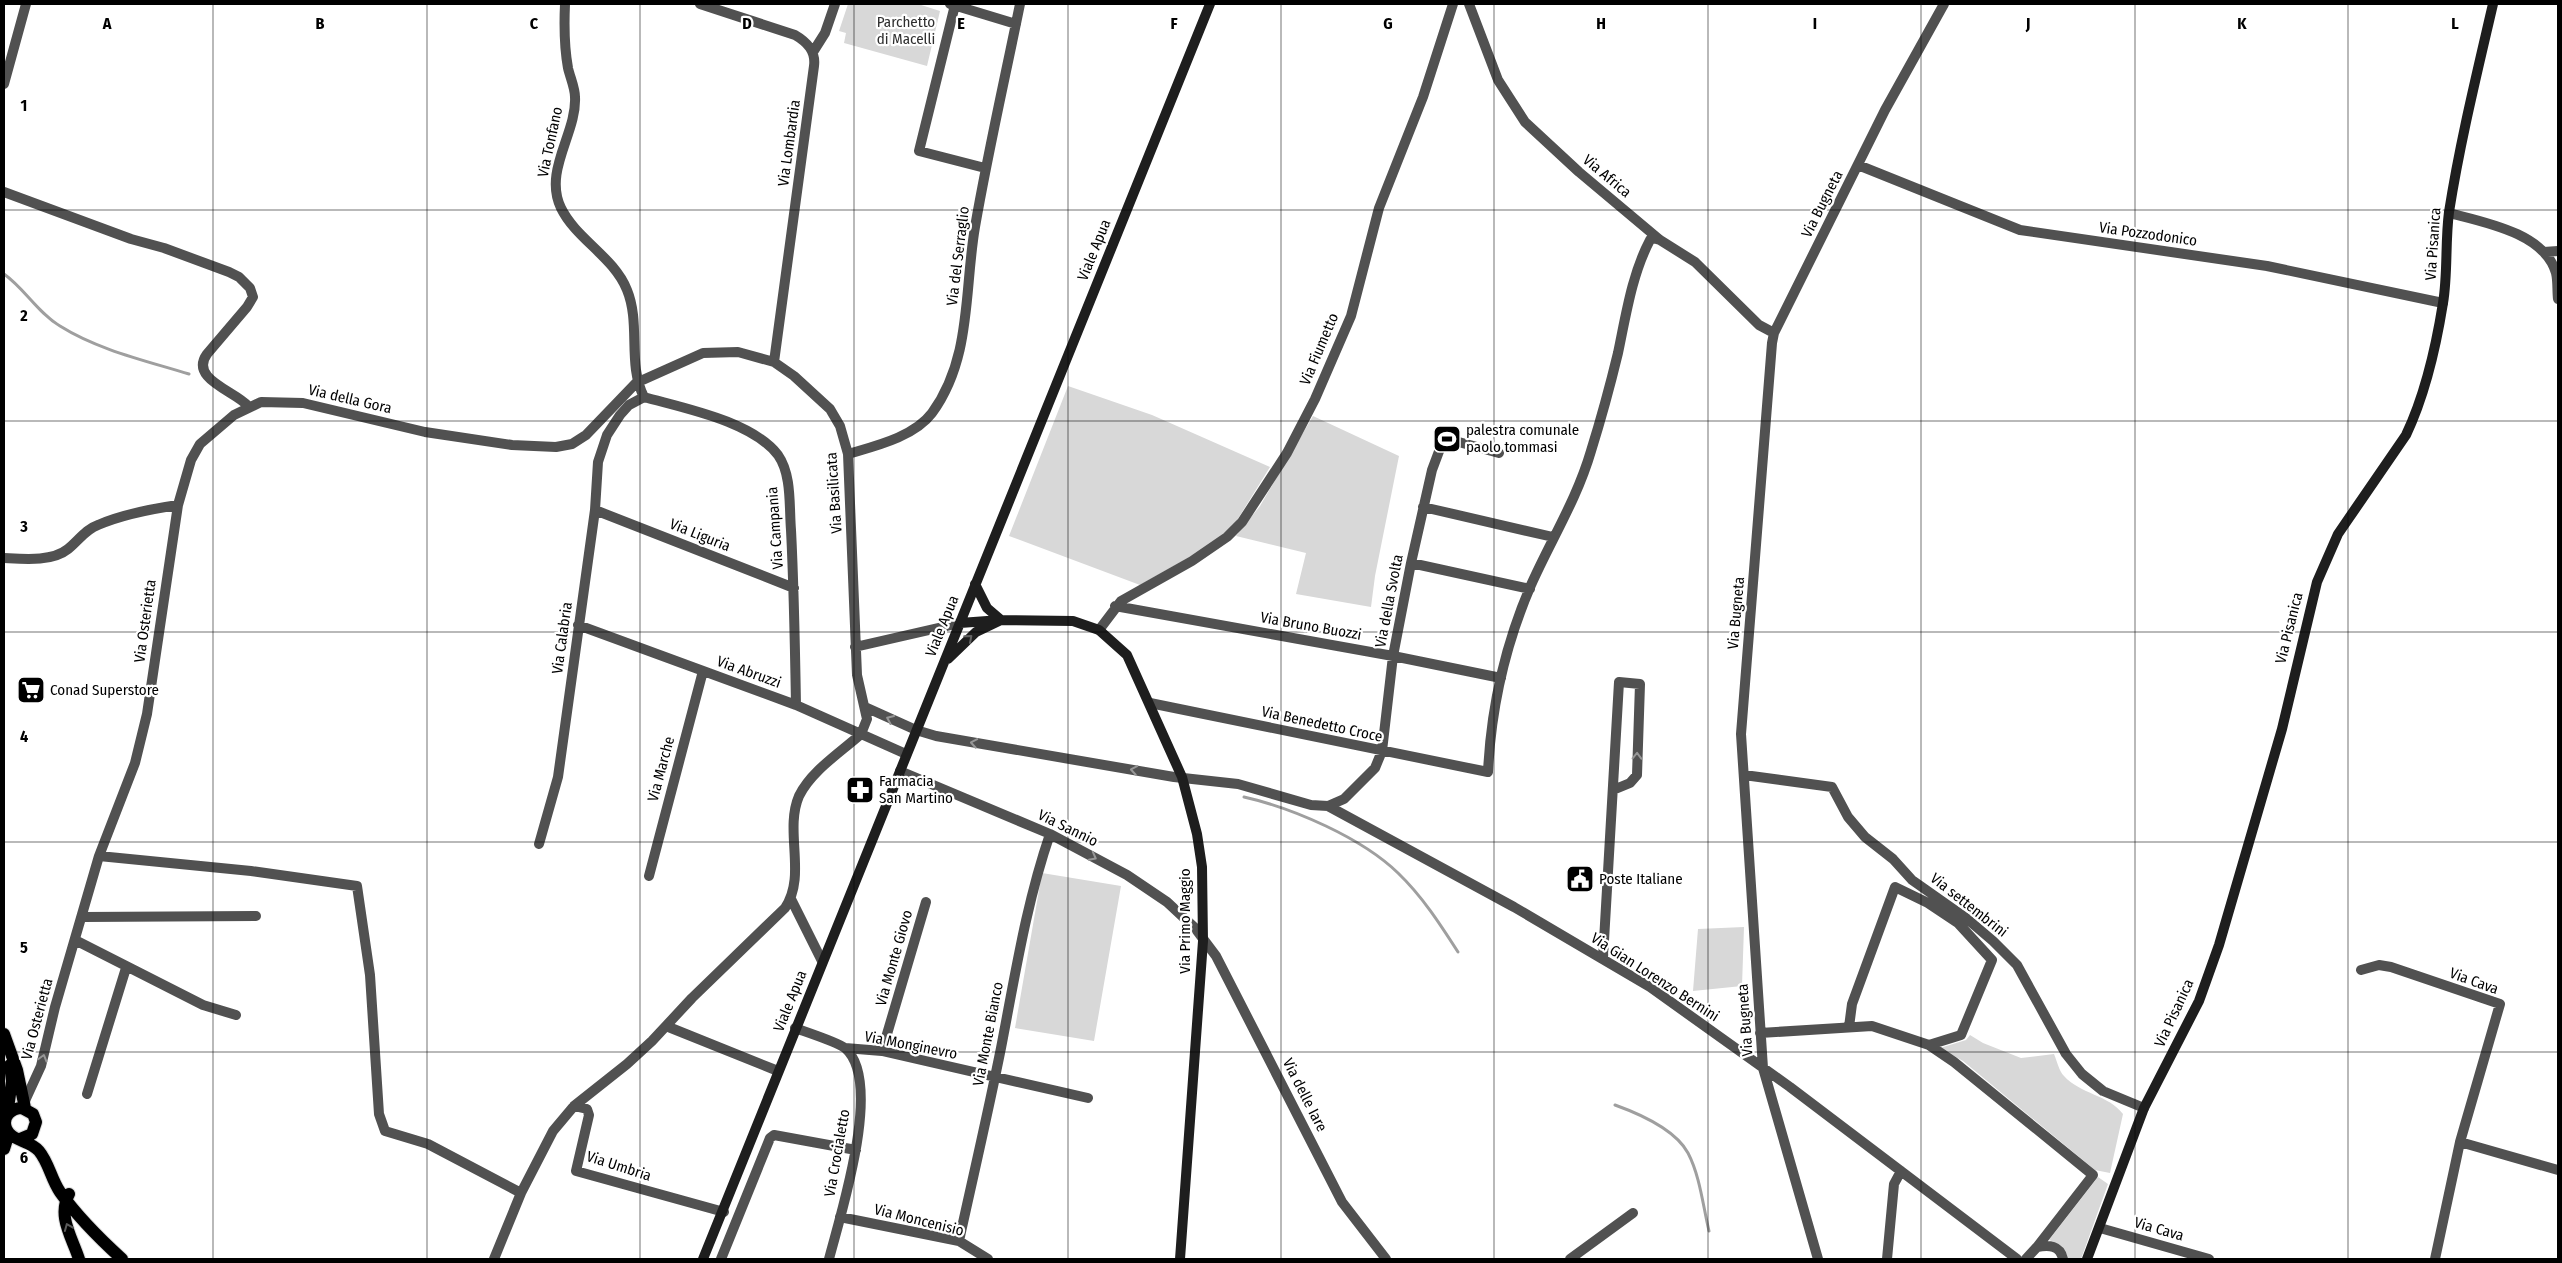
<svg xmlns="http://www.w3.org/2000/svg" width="2562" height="1263" font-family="'Fira Sans Condensed',sans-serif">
	<rect width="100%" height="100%" fill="#fff"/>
	<path fill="#d8d8d8" d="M848 4H918L940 11 927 66 844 43 846 33 839 31Z
		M1068 386 1152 415 1270 467 1234 525 1207 547 1140 585 1009 536Z
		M1313 416 1399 456 1375 576 1371 607 1296 594 1306 553 1236 536 1260 506Z
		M1042 873 1121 886 1094 1041 1015 1028Z
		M1744 927 1742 986 1693 991 1698 929Z
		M1970 1035 1983 1043 2021 1058 2054 1054C2057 1061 2059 1071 2064 1076 2080 1094 2109 1095 2123 1114L2110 1173 2095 1170 1963 1061 1940 1048 1966 1040Z
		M2098 1177 2108 1184 2081 1259H2067C2067 1249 2058 1243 2049 1240Z"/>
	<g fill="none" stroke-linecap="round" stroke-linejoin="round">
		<path stroke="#9f9f9f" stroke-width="3" d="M4 274C25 289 38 313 60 326 98 350 147 361 189 374
			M1244 797C1293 808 1362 838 1398 873 1422 896 1440 924 1458 952
			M1615 1105C1640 1114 1675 1129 1688 1153 1700 1176 1703 1206 1709 1231"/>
		<defs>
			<path id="primary" d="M4 1034 17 1070 25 1108
				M7 1115 12 1081 10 1065
				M20 1139 32 1134 36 1122 33 1114 22 1108C11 1108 2 1117 6 1128 10 1141 30 1140 39 1151 49 1163 51 1179 60 1192 77 1216 100 1239 122 1259
				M4 1149 9 1133
				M69 1194C57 1216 72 1237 79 1259"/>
		</defs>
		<use href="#primary" stroke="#dbdbdb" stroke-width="14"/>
		<path stroke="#515151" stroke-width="10" d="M565 4C564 26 564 46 568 68 570 77 575 88 575 97 577 133 543 171 561 208 576 239 614 257 627 290 641 324 627 364 644 397 683 408 752 421 778 455 792 475 789 506 791 530 794 588 795 646 796 705
			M700 4 795 35C807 42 816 51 814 66L774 362
			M950 4 1016 24
			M1469 4 1498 80 1525 122 1579 172 1660 240 1695 262 1759 325 1774 333
			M955 5 919 151 985 168
			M813 52 825 33 835 4
			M4 84 26 4
			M1858 165 2020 230 2267 266 2443 303
			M4 192 131 239 164 248 229 272 239 277 250 288 253 297 247 307 207 354C189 379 235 391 248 406
			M2449 213C2483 222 2545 233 2556 273 2558 281 2557 291 2558 299
			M2544 252 2558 251
			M848 454C875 446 914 437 932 413 972 358 964 291 975 227 988 152 1005 78 1020 4
			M1423 507 1553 537
			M595 510 794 588
			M4 558C23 559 52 562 68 549 78 541 86 529 98 525 123 514 151 509 178 505
			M1411 563 1530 589
			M1115 606 1393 656 1501 678
			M578 625 796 705 906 754
			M1099 630 1121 601 1192 561 1227 537 1242 522 1287 453 1315 399 1351 316 1379 208 1423 97 1453 4
			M855 647 960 623
			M1150 703 1488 772C1491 708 1506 643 1531 585 1551 540 1577 499 1591 451 1601 419 1610 386 1618 353 1626 315 1632 274 1650 240L1653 238 1660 240
			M865 707 916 730 936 736 1174 777 1238 784 1311 805 1328 806 1344 799 1375 768 1382 751 1393 656 1411 563 1432 470 1444 438 1499 453
			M900 771 1050 834 1127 875 1167 902 1195 928 1216 956 1342 1202 1386 1259
			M1744 775 1832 787 1848 817 1865 837 1893 859 1912 880 1966 918 1993 941 2017 965 2066 1054 2082 1074 2103 1091 2144 1108
			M1328 806 1514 907 1650 987 1790 1087 2017 1259
			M539 844 558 777 595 510 598 462 607 435 620 415 629 405 644 397
			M99 856 251 871 357 886 370 975 379 1114 385 1131 428 1144 521 1193
			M649 876 703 671
			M791 899 822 961
			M83 917 256 916
			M75 940 203 1005 236 1015
			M1603 958C1608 866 1613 774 1619 682L1640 684 1637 775 1630 783 1613 790
			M2361 970 2379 965 2391 967 2500 1004 2460 1142 2558 1170
			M666 1026 778 1071
			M1849 1027 1852 1004 1895 887 1928 903 1958 923 1992 960 1961 1035 1929 1045
			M795 1028C806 1032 837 1042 845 1048 884 1081 840 1216 829 1259
			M1760 1033 1872 1026 1929 1045 1954 1062 2093 1175 2037 1247
			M845 1048 882 1051 1088 1098
			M882 1051 926 902
			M87 1094 126 968
			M24 1103 41 1066 55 1007 99 856 135 763 147 714 178 505 191 460 200 444 234 415 261 402 303 403 425 432 512 445 556 447 572 444 586 435 636 383 703 353 738 352 774 362 794 376 830 409 840 426 848 454 857 675 867 719 861 734
			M574 1106 587 1109 589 1115 576 1171 724 1212
			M840 1217 959 1241 988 1259
			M2100 1228 2209 1259
			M959 1241C973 1177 988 1113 1001 1048 1015 976 1026 904 1050 834
			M494 1259 521 1193 553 1131 574 1106 627 1064 652 1041 692 998 785 908C807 876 784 831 799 796 811 771 841 752 861 734
			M721 1259 770 1138 774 1135 856 1150
			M1570 1259 1633 1213
			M1818 1259 1763 1068 1741 734 1772 343 1774 333 1885 110 1944 4
			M1887 1259 1894 1184 1901 1171
			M2026 1259 2037 1247C2049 1245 2060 1245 2063 1259
			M2435 1259 2460 1142"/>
		<path stroke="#1e1e1e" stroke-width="10" d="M960 623 1001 620 1073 621 1099 630 1127 655 1182 777 1197 834 1202 867 1203 941 1180 1259
			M948 659 976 632 1001 620 987 608 975 584
			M703 1259 1210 4
			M2087 1259 2144 1108 2199 1001 2219 945 2282 729 2317 582 2338 534 2406 435C2425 395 2436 347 2443 303 2448 273 2445 243 2449 212 2460 142 2477 73 2493 4"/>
		<use href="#primary" stroke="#000" stroke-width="12"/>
	</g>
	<defs><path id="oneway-chevron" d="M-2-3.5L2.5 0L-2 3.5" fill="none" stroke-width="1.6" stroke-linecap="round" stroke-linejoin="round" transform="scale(1.25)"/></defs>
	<use stroke="#626262" href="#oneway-chevron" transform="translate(969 638) rotate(-41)"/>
	<g stroke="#979797">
		<use href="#oneway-chevron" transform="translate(890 719) rotate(-156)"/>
		<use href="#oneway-chevron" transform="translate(974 743) rotate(-170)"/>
		<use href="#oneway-chevron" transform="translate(1637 756) rotate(-89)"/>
		<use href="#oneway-chevron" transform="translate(1134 770) rotate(-170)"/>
		<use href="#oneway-chevron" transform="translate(1093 857) rotate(28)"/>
		<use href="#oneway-chevron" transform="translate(43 1058) rotate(-74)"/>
	</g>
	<use stroke="#595959" href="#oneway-chevron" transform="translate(68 1227) rotate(-112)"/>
	<path fill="none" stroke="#000" stroke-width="1" stroke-opacity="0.55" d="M213 4V1259M427 4V1259M640 4V1259M854 4V1259M1068 4V1259M1281 4V1259M1494 4V1259M1708 4V1259M1921 4V1259M2135 4V1259M2348 4V1259M4 210H2558M4 421H2558M4 632H2558M4 842H2558M4 1052H2558"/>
	<defs>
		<symbol id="stadium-square" viewBox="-11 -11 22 22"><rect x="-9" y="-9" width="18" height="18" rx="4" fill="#000" stroke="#fff"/><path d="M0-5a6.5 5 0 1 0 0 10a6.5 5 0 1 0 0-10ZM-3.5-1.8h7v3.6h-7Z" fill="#fff"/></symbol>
		<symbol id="supermarket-square" viewBox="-11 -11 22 22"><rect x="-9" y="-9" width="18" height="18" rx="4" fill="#000" stroke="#fff"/><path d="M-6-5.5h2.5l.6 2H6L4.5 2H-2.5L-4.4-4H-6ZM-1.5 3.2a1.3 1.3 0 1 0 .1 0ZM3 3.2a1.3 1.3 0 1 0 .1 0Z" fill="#fff"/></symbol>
		<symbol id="pharmacy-square" viewBox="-11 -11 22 22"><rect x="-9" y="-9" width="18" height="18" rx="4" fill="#000" stroke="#fff"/><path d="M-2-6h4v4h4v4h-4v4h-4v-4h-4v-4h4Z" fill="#fff"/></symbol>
		<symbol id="civic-square" viewBox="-11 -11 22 22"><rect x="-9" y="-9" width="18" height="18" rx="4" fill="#000" stroke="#fff"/><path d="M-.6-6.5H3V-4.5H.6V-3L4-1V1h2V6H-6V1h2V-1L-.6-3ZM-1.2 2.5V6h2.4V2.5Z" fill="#fff"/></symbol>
	</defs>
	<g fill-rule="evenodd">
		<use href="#stadium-square" x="1431" y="423" width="32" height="32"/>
		<use href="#supermarket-square" x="15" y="674" width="32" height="32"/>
		<use href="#pharmacy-square" x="844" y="774" width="32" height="32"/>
		<use href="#civic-square" x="1564" y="863" width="32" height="32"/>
	</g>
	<g text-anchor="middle" stroke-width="4.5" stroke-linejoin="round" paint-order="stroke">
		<g font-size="15" fill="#2f2f2f" stroke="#fff">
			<text x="906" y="27">Parchetto<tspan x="906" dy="17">di Macelli</tspan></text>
		</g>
		<g font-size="15" fill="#000" stroke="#fff">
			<text transform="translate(550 142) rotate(-78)" y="5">Via Tonfano</text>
			<text transform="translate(789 143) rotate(-82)" y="5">Via Lombardia</text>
			<text transform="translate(1607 176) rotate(40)" y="5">Via Africa</text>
			<text transform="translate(1822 204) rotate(-63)" y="5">Via Bugneta</text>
			<text transform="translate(2148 234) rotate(8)" y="5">Via Pozzodonico</text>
			<text transform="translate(2433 244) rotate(-86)" y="5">Via Pisanica</text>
			<text transform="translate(1094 250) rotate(-68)" y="5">Viale Apua</text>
			<text transform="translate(958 256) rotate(-83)" y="5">Via del Serraglio</text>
			<text transform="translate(1319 349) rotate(-67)" y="5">Via Fiumetto</text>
			<text transform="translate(350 399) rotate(13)" y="5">Via della Gora</text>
			<text transform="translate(834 493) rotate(-94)" y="5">Via Basilicata</text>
			<text transform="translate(775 528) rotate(-94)" y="5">Via Campania</text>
			<text transform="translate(700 535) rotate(22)" y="5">Via Liguria</text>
			<text transform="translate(1389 601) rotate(-79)" y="5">Via della Svolta</text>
			<text transform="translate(1736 613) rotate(-85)" y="5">Via Bugneta</text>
			<text transform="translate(145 621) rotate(-82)" y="5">Via Osterietta</text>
			<text transform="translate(942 626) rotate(-68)" y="5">Viale Apua</text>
			<text transform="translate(1311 626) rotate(10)" y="5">Via Bruno Buozzi</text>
			<text transform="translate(2289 628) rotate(-76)" y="5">Via Pisanica</text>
			<text transform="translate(562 638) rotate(-82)" y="5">Via Calabria</text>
			<text transform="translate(749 672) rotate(20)" y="5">Via Abruzzi</text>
			<text transform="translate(1322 724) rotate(12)" y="5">Via Benedetto Croce</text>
			<text transform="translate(661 769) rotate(-75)" y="5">Via Marche</text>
			<text transform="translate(1068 828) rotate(26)" y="5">Via Sannio</text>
			<text transform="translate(1969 905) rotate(38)" y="5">Via settembrini</text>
			<text transform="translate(1185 921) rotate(-90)" y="5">Via Primo Maggio</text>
			<text transform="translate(894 958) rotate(-74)" y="5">Via Monte Giovo</text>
			<text transform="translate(1655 977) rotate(33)" y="5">Via Gian Lorenzo Bernini</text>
			<text transform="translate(2474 981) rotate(20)" y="5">Via Cava</text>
			<text transform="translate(790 1001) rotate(-68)" y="5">Viale Apua</text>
			<text transform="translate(2174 1013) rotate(-65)" y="5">Via Pisanica</text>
			<text transform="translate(37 1019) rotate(-75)" y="5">Via Osterietta</text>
			<text transform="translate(1745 1020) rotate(-94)" y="5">Via Bugneta</text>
			<text transform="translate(988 1034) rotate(-79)" y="5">Via Monte Bianco</text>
			<text transform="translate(911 1045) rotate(11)" y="5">Via Monginevro</text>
			<text transform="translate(1305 1095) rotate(63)" y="5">Via delle Iare</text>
			<text transform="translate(837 1153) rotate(-80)" y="5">Via Crocialetto</text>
			<text transform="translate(619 1166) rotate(18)" y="5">Via Umbria</text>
			<text transform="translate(919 1220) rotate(14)" y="5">Via Moncenisio</text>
			<text transform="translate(2159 1229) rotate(16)" y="5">Via Cava</text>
		</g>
		<g font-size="15" fill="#000" stroke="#fff" text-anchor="start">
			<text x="1466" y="435">palestra comunale<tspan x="1466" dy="17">paolo tommasi</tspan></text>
			<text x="50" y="695">Conad Superstore</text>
			<text x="879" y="786">Farmacia<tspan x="879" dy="17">San Martino</tspan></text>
			<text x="1599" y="884">Poste Italiane</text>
		</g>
	</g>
	<g font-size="16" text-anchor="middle" font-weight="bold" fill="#000" stroke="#fff" stroke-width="4.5" stroke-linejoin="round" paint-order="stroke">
		<text x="107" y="29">A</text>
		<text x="320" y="29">B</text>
		<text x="534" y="29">C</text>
		<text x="747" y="29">D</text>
		<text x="961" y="29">E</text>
		<text x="1174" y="29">F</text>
		<text x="1388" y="29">G</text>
		<text x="1601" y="29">H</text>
		<text x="1815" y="29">I</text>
		<text x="2028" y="29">J</text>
		<text x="2242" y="29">K</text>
		<text x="2455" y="29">L</text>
		<text x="24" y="111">1</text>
		<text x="24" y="321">2</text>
		<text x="24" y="532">3</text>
		<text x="24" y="742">4</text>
		<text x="24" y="953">5</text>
		<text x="24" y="1163">6</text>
	</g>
	<rect width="2562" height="1263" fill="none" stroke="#000000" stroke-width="10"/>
</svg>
